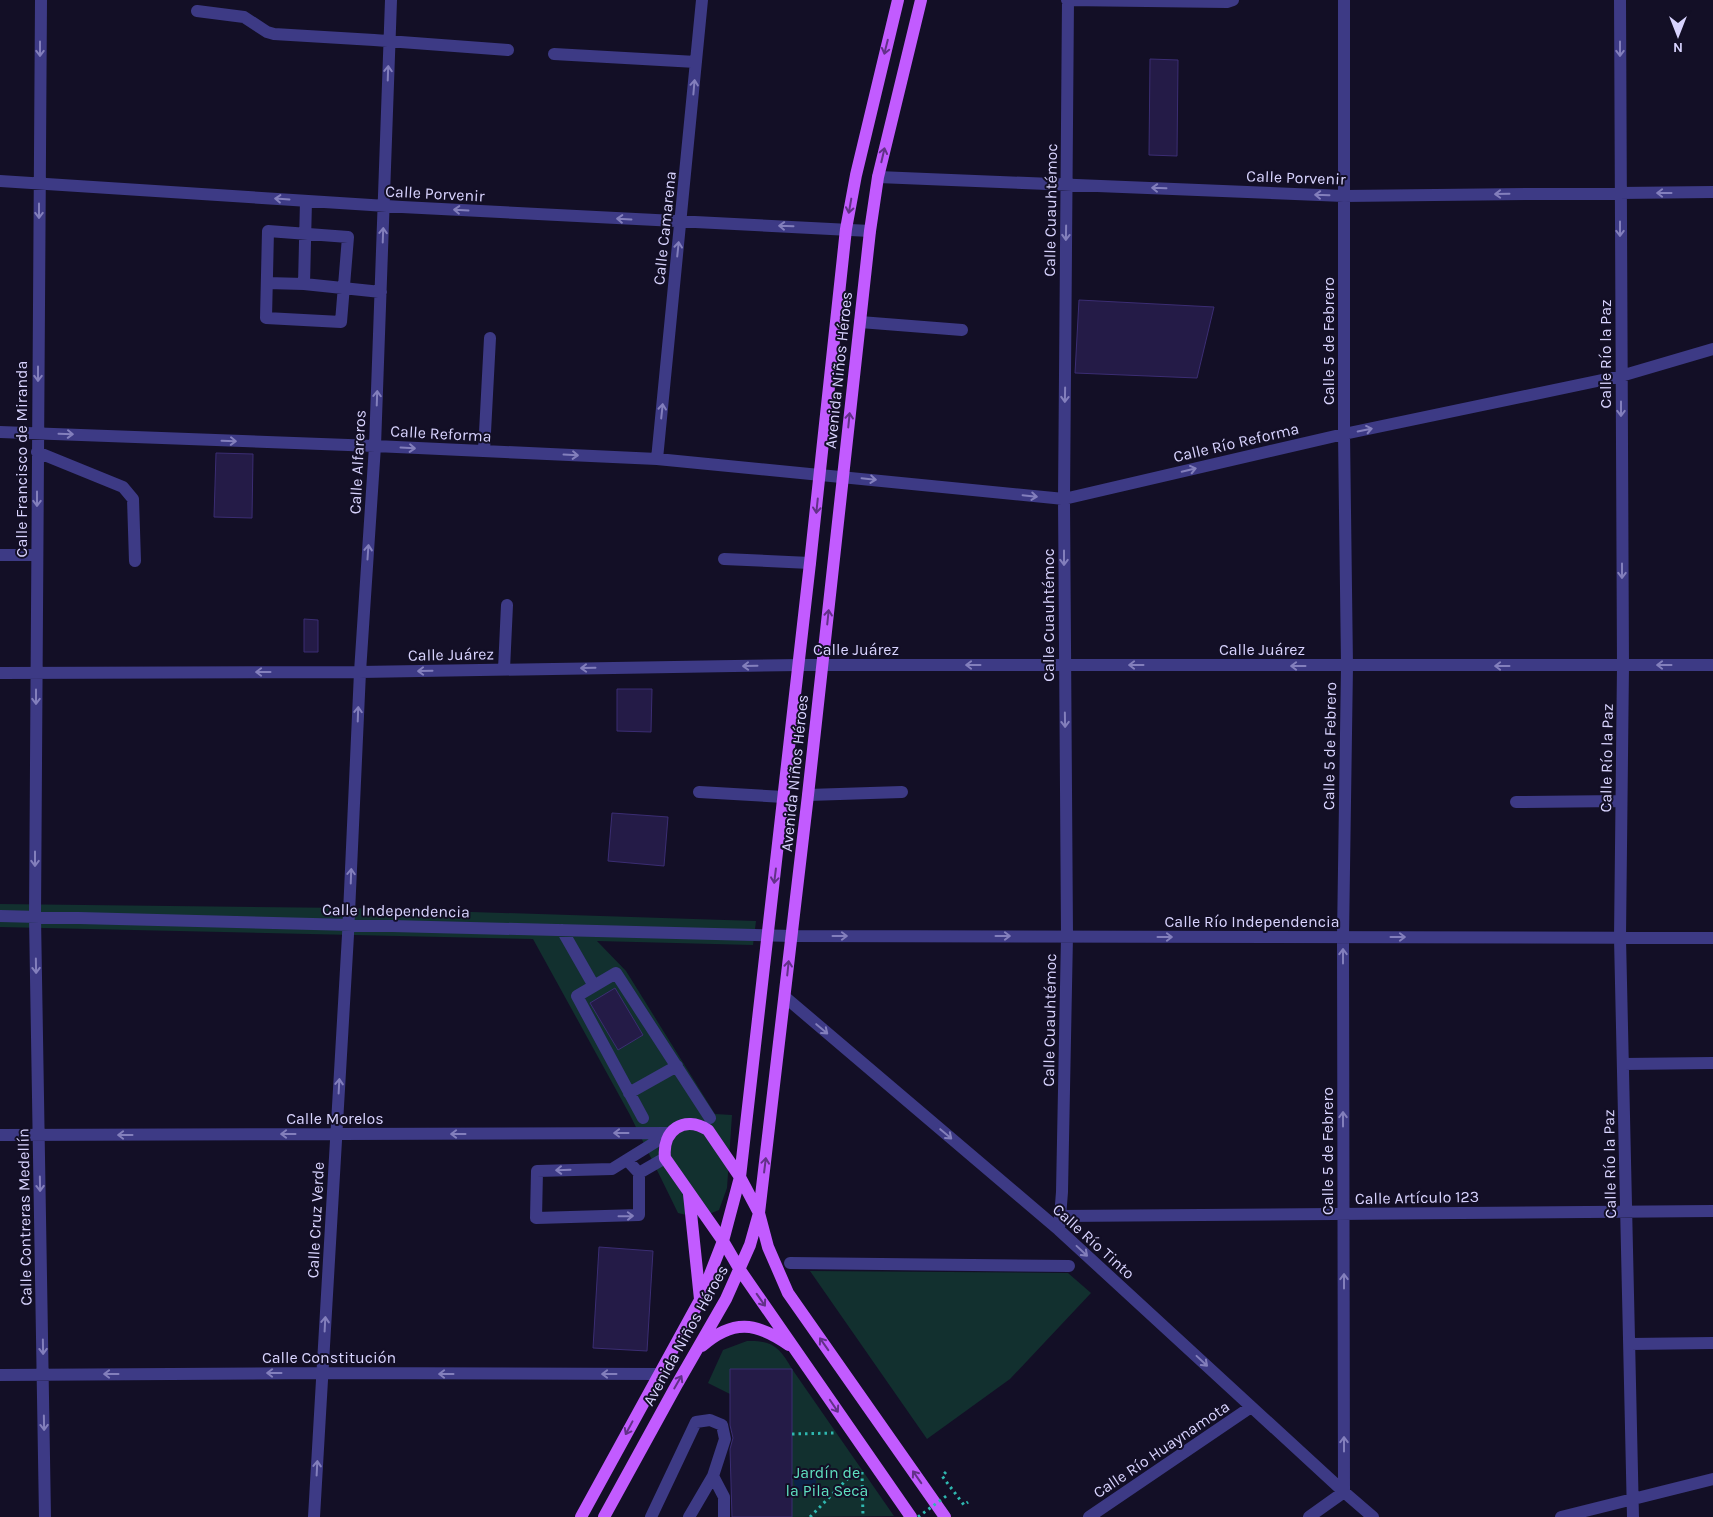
<svg xmlns="http://www.w3.org/2000/svg" width="1713" height="1517" font-family="Karla,sans-serif">
	<rect width="100%" height="100%" fill="#130f26"/>
	<path fill="#12302f" d="M0 904 349 908 756 921 753 945 597 941 626 971 715 1114 732 1115 727 1188 719 1210 699 1218 678 1213 630 1115 533 939 0 927Z
		M810 1271 1068 1273 1091 1293 1010 1379 927 1439Z
		M747 1341C773 1340 780 1348 792 1369L894 1516 792 1517 791 1369H730V1394L708 1383 723 1350Z"/>
	<path fill="#0c2248" d="M794 1481a11 11 0 1 1 22 0a11 11 0 1 1-22 0Z"/>
	<path fill="#241b47" stroke="#3b2d73" d="M1150 59 1178 60 1177 156 1149 155Z
		M1079 300 1214 307 1197 378 1075 373Z
		M216 453 253 454 252 518 214 517Z
		M304 619 318 620V652H304Z
		M617 689H652L651 732 617 731Z
		M612 813 668 817 664 866 608 861Z
		M615 988 643 1035 618 1050 590 1003Z
		M599 1247 653 1251 647 1351 593 1348Z
		M730 1369H792V1517H732L730 1449 733 1438 730 1425Z"/>
	<g fill="none" stroke-linecap="round" stroke-linejoin="round">
		<path stroke="#2fb8b0" stroke-width="3" stroke-dasharray="2.5 4" stroke-linecap="butt" d="M792 1434 836 1433
			M862 1472 863 1517
			M946 1472 942 1476 964 1505 968 1502
			M810 1517 860 1466"/>
		<path stroke="#3d3a85" stroke-width="12" d="M41 0 35 917 45 1517
			M1067 0 1227 2 1233 0
			M1344 0V434L1347 666 1343 937 1344 1492
			M1620 0 1623 666 1620 938 1633 1517
			M197 11 244 17 267 32 274 34 374 40 508 50
			M554 54 696 62
			M878 177 1344 196 1713 192
			M0 181 402 207 870 231
			M268 231 348 237 341 322 266 318Z
			M267 283 304 284 381 292
			M304 284 306 201
			M860 322 962 330
			M0 432 375 446 657 459 1064 499 1344 434 1621 376 1713 349
			M484 451 490 338
			M37 452 123 487 133 499 135 561
			M657 459 702 0
			M0 555H37
			M724 559 810 563
			M504 669 507 605
			M0 673 360 672 799 665H1713
			M699 792 784 797
			M808 795 902 792
			M1516 802 1621 801
			M0 916 792 936 1713 938
			M562 930 594 986
			M785 997 1059 1230 1344 1492 1373 1517
			M1623 1064 1713 1063
			M629 1093 677 1066
			M643 1118 577 996 616 973 710 1118
			M0 1135 670 1133
			M627 1160 639 1173V1215L536 1218 537 1171 612 1169 670 1133
			M639 1173 665 1158
			M1060 1216 1713 1211
			M1059 1230 1062 1192 1067 936 1064 499 1068 0
			M790 1263 1069 1266
			M1630 1344 1713 1343
			M0 1375 322 1373 658 1374
			M713 1476 724 1497V1517
			M314 1517 348 935 360 672 375 446 391 0
			M651 1517 696 1422 710 1420 722 1425 725 1439 713 1476 689 1517
			M1089 1517 1251 1407
			M1309 1517 1344 1492
			M1561 1517 1713 1479"/>
		<path stroke="#c25bff" stroke-width="12" d="M689 1194 700 1299
			M702 1346C733 1319 756 1322 789 1345
			M581 1517 700 1300 723 1241 740 1177 810 563 846 229 856 175 898 0
			M604 1517 676 1386 726 1299 750 1245 759 1213 808 795 870 231 878 177 921 0
			M911 1517 740 1270 723 1241 665 1158C662 1130 684 1115 708 1130L740 1177 759 1213 768 1247 788 1293 945 1517"/>
		<path stroke="#2fb8b0" stroke-width="3" stroke-dasharray="2.5 4" stroke-linecap="butt" d="M918 1517 949 1494"/>
	</g>
	<defs><path id="oneway-shaft" d="M-6 0H5M1.5-3L5.5 0L1.5 3" fill="none" stroke-width="1.6" stroke-linecap="round" stroke-linejoin="round" transform="scale(1.25)"/></defs>
	<g stroke="#623188">
		<use href="#oneway-shaft" transform="translate(886 47) rotate(104)"/>
		<use href="#oneway-shaft" transform="translate(883 155) rotate(-77)"/>
		<use href="#oneway-shaft" transform="translate(850 206) rotate(100)"/>
		<use href="#oneway-shaft" transform="translate(849 420) rotate(-84)"/>
		<use href="#oneway-shaft" transform="translate(817 506) rotate(96)"/>
		<use href="#oneway-shaft" transform="translate(828 617) rotate(-84)"/>
		<use href="#oneway-shaft" transform="translate(775 876) rotate(97)"/>
		<use href="#oneway-shaft" transform="translate(788 968) rotate(-84)"/>
		<use href="#oneway-shaft" transform="translate(765 1165) rotate(-83)"/>
		<use href="#oneway-shaft" transform="translate(761 1300) rotate(55)"/>
		<use href="#oneway-shaft" transform="translate(824 1344) rotate(-125)"/>
		<use href="#oneway-shaft" transform="translate(678 1382) rotate(-60)"/>
		<use href="#oneway-shaft" transform="translate(834 1406) rotate(56)"/>
		<use href="#oneway-shaft" transform="translate(629 1428) rotate(118)"/>
		<use href="#oneway-shaft" transform="translate(917 1477) rotate(-125)"/>
	</g>
	<g stroke="#837fbc">
		<use href="#oneway-shaft" transform="translate(40 49) rotate(90)"/>
		<use href="#oneway-shaft" transform="translate(1620 49) rotate(90)"/>
		<use href="#oneway-shaft" transform="translate(388 73) rotate(-88)"/>
		<use href="#oneway-shaft" transform="translate(694 87) rotate(-85)"/>
		<use href="#oneway-shaft" transform="translate(1159 188) rotate(-178)"/>
		<use href="#oneway-shaft" transform="translate(1664 193) rotate(180)"/>
		<use href="#oneway-shaft" transform="translate(1502 194) rotate(179)"/>
		<use href="#oneway-shaft" transform="translate(1322 195) rotate(-178)"/>
		<use href="#oneway-shaft" transform="translate(282 199) rotate(-176)"/>
		<use href="#oneway-shaft" transform="translate(461 210) rotate(-177)"/>
		<use href="#oneway-shaft" transform="translate(39 211) rotate(90)"/>
		<use href="#oneway-shaft" transform="translate(624 219) rotate(-177)"/>
		<use href="#oneway-shaft" transform="translate(786 226) rotate(-178)"/>
		<use href="#oneway-shaft" transform="translate(1620 229) rotate(90)"/>
		<use href="#oneway-shaft" transform="translate(1066 233) rotate(91)"/>
		<use href="#oneway-shaft" transform="translate(383 235) rotate(-88)"/>
		<use href="#oneway-shaft" transform="translate(678 249) rotate(-84)"/>
		<use href="#oneway-shaft" transform="translate(38 374) rotate(90)"/>
		<use href="#oneway-shaft" transform="translate(1065 395) rotate(91)"/>
		<use href="#oneway-shaft" transform="translate(377 398) rotate(-88)"/>
		<use href="#oneway-shaft" transform="translate(1621 409) rotate(90)"/>
		<use href="#oneway-shaft" transform="translate(662 411) rotate(-84)"/>
		<use href="#oneway-shaft" transform="translate(1365 430) rotate(-12)"/>
		<use href="#oneway-shaft" transform="translate(66 434) rotate(2)"/>
		<use href="#oneway-shaft" transform="translate(229 441) rotate(2)"/>
		<use href="#oneway-shaft" transform="translate(408 448) rotate(3)"/>
		<use href="#oneway-shaft" transform="translate(571 455) rotate(3)"/>
		<use href="#oneway-shaft" transform="translate(1189 470) rotate(-13)"/>
		<use href="#oneway-shaft" transform="translate(869 479) rotate(6)"/>
		<use href="#oneway-shaft" transform="translate(1030 496) rotate(6)"/>
		<use href="#oneway-shaft" transform="translate(37 499) rotate(90)"/>
		<use href="#oneway-shaft" transform="translate(368 552) rotate(-86)"/>
		<use href="#oneway-shaft" transform="translate(1064 558) rotate(90)"/>
		<use href="#oneway-shaft" transform="translate(1622 571) rotate(90)"/>
		<use href="#oneway-shaft" transform="translate(973 665) rotate(180)"/>
		<use href="#oneway-shaft" transform="translate(1136 665) rotate(-180)"/>
		<use href="#oneway-shaft" transform="translate(1664 665) rotate(180)"/>
		<use href="#oneway-shaft" transform="translate(750 666) rotate(179)"/>
		<use href="#oneway-shaft" transform="translate(1298 666) rotate(-180)"/>
		<use href="#oneway-shaft" transform="translate(1502 666) rotate(180)"/>
		<use href="#oneway-shaft" transform="translate(588 668) rotate(179)"/>
		<use href="#oneway-shaft" transform="translate(425 671) rotate(179)"/>
		<use href="#oneway-shaft" transform="translate(263 672) rotate(180)"/>
		<use href="#oneway-shaft" transform="translate(36 697) rotate(90)"/>
		<use href="#oneway-shaft" transform="translate(358 714) rotate(-88)"/>
		<use href="#oneway-shaft" transform="translate(1065 720) rotate(89)"/>
		<use href="#oneway-shaft" transform="translate(35 859) rotate(90)"/>
		<use href="#oneway-shaft" transform="translate(351 876) rotate(-88)"/>
		<use href="#oneway-shaft" transform="translate(840 936)"/>
		<use href="#oneway-shaft" transform="translate(1003 936)"/>
		<use href="#oneway-shaft" transform="translate(1165 937)"/>
		<use href="#oneway-shaft" transform="translate(1398 937)"/>
		<use href="#oneway-shaft" transform="translate(1343 956) rotate(-90)"/>
		<use href="#oneway-shaft" transform="translate(36 966) rotate(89)"/>
		<use href="#oneway-shaft" transform="translate(822 1029) rotate(40)"/>
		<use href="#oneway-shaft" transform="translate(339 1086) rotate(-87)"/>
		<use href="#oneway-shaft" transform="translate(1343 1119) rotate(-90)"/>
		<use href="#oneway-shaft" transform="translate(621 1133) rotate(180)"/>
		<use href="#oneway-shaft" transform="translate(288 1134) rotate(180)"/>
		<use href="#oneway-shaft" transform="translate(458 1134) rotate(180)"/>
		<use href="#oneway-shaft" transform="translate(946 1134) rotate(40)"/>
		<use href="#oneway-shaft" transform="translate(125 1135) rotate(180)"/>
		<use href="#oneway-shaft" transform="translate(563 1170) rotate(178)"/>
		<use href="#oneway-shaft" transform="translate(40 1184) rotate(89)"/>
		<use href="#oneway-shaft" transform="translate(626 1216) rotate(-1)"/>
		<use href="#oneway-shaft" transform="translate(1082 1251) rotate(43)"/>
		<use href="#oneway-shaft" transform="translate(1344 1281) rotate(-90)"/>
		<use href="#oneway-shaft" transform="translate(325 1324) rotate(-87)"/>
		<use href="#oneway-shaft" transform="translate(43 1347) rotate(89)"/>
		<use href="#oneway-shaft" transform="translate(1202 1361) rotate(43)"/>
		<use href="#oneway-shaft" transform="translate(274 1373) rotate(180)"/>
		<use href="#oneway-shaft" transform="translate(111 1374) rotate(180)"/>
		<use href="#oneway-shaft" transform="translate(446 1374) rotate(-180)"/>
		<use href="#oneway-shaft" transform="translate(609 1374) rotate(-180)"/>
		<use href="#oneway-shaft" transform="translate(44 1423) rotate(89)"/>
		<use href="#oneway-shaft" transform="translate(1344 1444) rotate(-90)"/>
		<use href="#oneway-shaft" transform="translate(317 1468) rotate(-87)"/>
	</g>
	<g text-anchor="middle" stroke-width="4" stroke-linejoin="round" paint-order="stroke">
		<g font-size="16" fill="#d9d4ff" stroke="#130f26">
			<text transform="translate(1296 177) rotate(2)" y="6">Calle Porvenir</text>
			<text transform="translate(435 193) rotate(3)" y="6">Calle Porvenir</text>
			<text transform="translate(1050 210) rotate(-89)" y="6">Calle Cuauhtémoc</text>
			<text transform="translate(664 228) rotate(-84)" y="6">Calle Camarena</text>
			<text transform="translate(1328 341) rotate(-90)" y="6">Calle 5 de Febrero</text>
			<text transform="translate(1605 354) rotate(-90)" y="6">Calle Río la Paz</text>
			<text transform="translate(838 370) rotate(-84)" y="6">Avenida Niños Héroes</text>
			<text transform="translate(441 433) rotate(3)" y="6">Calle Reforma</text>
			<text transform="translate(1236 442) rotate(-13)" y="6">Calle Río Reforma</text>
			<text transform="translate(21 459) rotate(-90)" y="6">Calle Francisco de Miranda</text>
			<text transform="translate(357 462) rotate(-87)" y="6">Calle Alfareros</text>
			<text transform="translate(1048 615) rotate(-90)" y="6">Calle Cuauhtémoc</text>
			<text x="856" y="655">Calle Juárez</text>
			<text x="1262" y="655">Calle Juárez</text>
			<text transform="translate(451 654) rotate(-1)" y="6">Calle Juárez</text>
			<text transform="translate(1329 746) rotate(-89)" y="6">Calle 5 de Febrero</text>
			<text transform="translate(1606 758) rotate(-89)" y="6">Calle Río la Paz</text>
			<text transform="translate(794 773) rotate(-84)" y="6">Avenida Niños Héroes</text>
			<text transform="translate(396 910) rotate(1)" y="6">Calle Independencia</text>
			<text x="1252" y="927">Calle Río Independencia</text>
			<text transform="translate(1049 1020) rotate(-89)" y="6">Calle Cuauhtémoc</text>
			<text x="335" y="1124">Calle Morelos</text>
			<text transform="translate(1327 1151) rotate(-90)" y="6">Calle 5 de Febrero</text>
			<text transform="translate(1609 1164) rotate(-91)" y="6">Calle Río la Paz</text>
			<text transform="translate(1417 1197) rotate(-1)" y="6">Calle Artículo 123</text>
			<text transform="translate(24 1217) rotate(-91)" y="6">Calle Contreras Medellín</text>
			<text transform="translate(315 1220) rotate(-87)" y="6">Calle Cruz Verde</text>
			<text transform="translate(1094 1241) rotate(42)" y="6">Calle Río Tinto</text>
			<text transform="translate(685 1335) rotate(-61)" y="6">Avenida Niños Héroes</text>
			<text x="329" y="1363">Calle Constitución</text>
			<text transform="translate(1161 1449) rotate(-34)" y="6">Calle Río Huaynamota</text>
		</g>
		<g font-size="16" fill="#5fe0c0" stroke="#130f26">
			<text x="827" y="1478">Jardín de<tspan x="827" dy="18">la Pila Seca</tspan></text>
		</g>
	</g>
	<g transform="translate(1678 35) rotate(180)" stroke="#130f26" stroke-width="4" paint-order="stroke">
	<path d="M0-4L9 19L0 12L-9 19Z" fill="#d9d4ff"/>
	<text y="-8" font-size="14" font-weight="bold" text-anchor="middle" fill="#d9d4ff">N</text>
	</g>
</svg>
